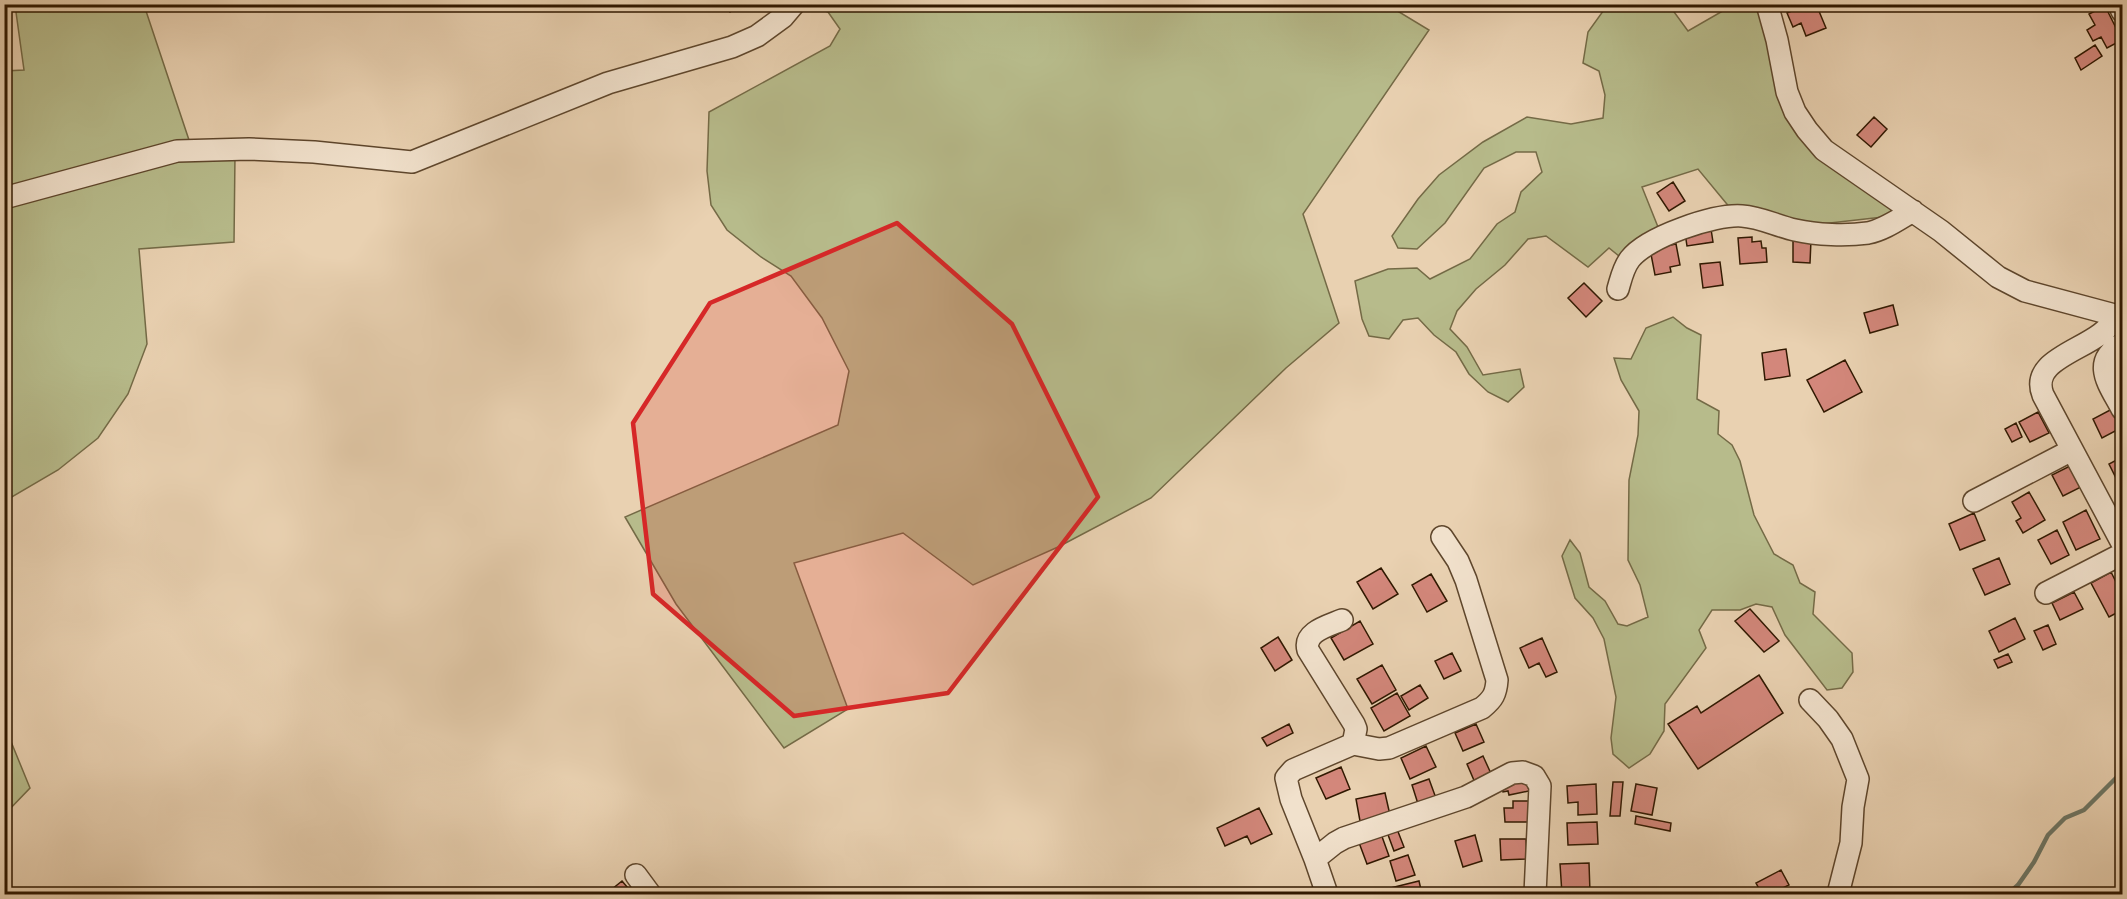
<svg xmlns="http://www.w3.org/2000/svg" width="2127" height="899" font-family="'Sorts Mill Goudy',serif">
	<rect width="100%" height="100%" fill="#e9d1b1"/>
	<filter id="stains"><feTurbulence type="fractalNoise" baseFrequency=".00333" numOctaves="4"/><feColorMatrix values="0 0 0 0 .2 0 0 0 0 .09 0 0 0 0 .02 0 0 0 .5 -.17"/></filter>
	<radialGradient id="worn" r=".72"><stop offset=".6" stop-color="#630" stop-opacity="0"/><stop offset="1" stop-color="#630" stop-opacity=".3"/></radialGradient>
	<path fill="#b7bb8b" stroke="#746a46" stroke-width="1.5" d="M1128 4 1129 9 1146 4H1386L1429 30 1303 214 1339 323 1286 368 1151 498 1058 547 973 585 903 533 794 563 848 709 784 748 676 604 625 517 838 425 849 371 822 318 791 276 761 257 727 230 711 205 707 171 709 112 830 46 840 29 828 12 807 5H785Z
		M15 5H144L192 149 235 155 234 242 139 249 147 344 128 394 98 438 58 470 5 501 4 71 24 70Z
		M1634 5H1669L1688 31 1733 5H1757L1781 94 1894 202 1893 211 1883 217 1821 224 1731 209 1698 169 1642 187 1658 227 1631 244 1619 256 1609 248 1588 267 1546 236 1528 239 1505 265 1476 289 1457 311 1450 329 1467 347 1483 375 1520 369 1524 387 1508 402 1488 392 1469 374 1456 352 1434 335 1418 318 1403 320 1389 339 1369 336 1362 319 1355 281 1388 269 1417 268 1430 279 1470 259 1497 224 1515 212 1521 192 1542 172 1536 152H1516L1484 168 1445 223 1417 249 1398 248 1392 236 1418 199 1439 175 1483 142 1527 117 1571 124 1603 118 1605 95 1599 71 1583 63 1588 32 1606 7 1630 9Z
		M1673 317 1687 328 1701 335 1697 399 1719 411 1718 434 1732 445 1740 461 1754 515 1774 554 1793 565 1800 583 1815 592 1813 614 1852 653 1853 672 1842 688 1827 690 1785 635 1772 607 1756 604 1740 610H1712L1699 630 1706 648 1665 704 1664 731 1650 754 1629 768 1613 754 1611 738 1616 697 1604 639 1593 618 1575 598 1562 556 1570 540 1580 553 1589 587 1605 601 1618 624 1627 626 1648 617 1640 585 1628 560 1629 480 1638 435 1639 411 1621 380 1614 358 1631 359 1646 328Z
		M5 727 30 788 5 814H4Z"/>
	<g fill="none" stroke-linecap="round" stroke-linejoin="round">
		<path stroke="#6e7766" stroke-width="4.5" d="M2008 894 2018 885 2034 862 2048 835 2065 818 2084 810 2122 772"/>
	</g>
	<path fill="#d3877b" stroke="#301800" stroke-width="1.5" d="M725 4H740V5L730 12Z
		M1702 4H1725L1717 11 1713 6 1707 10Z
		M1807 4H1816L1826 28 1806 36 1801 23 1793 27 1787 13Z
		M2105 6 2122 40 2107 48 2101 37 2093 41 2087 30 2095 25 2089 14Z
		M2095 45 2102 56 2081 70 2075 58Z
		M1874 117 1887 129 1871 147 1857 135Z
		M1673 182 1685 201 1669 211 1657 193Z
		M1711 229 1713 242 1687 246 1685 233Z
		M1752 237V242L1761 241 1762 248H1766L1767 262 1740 264 1738 238Z
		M1793 240H1811L1810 263 1793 262Z
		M1676 244 1680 265 1670 267 1671 272 1655 275 1650 249Z
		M1720 262 1723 285 1703 288 1700 264Z
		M1584 283 1602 301 1586 317 1568 298Z
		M1893 305 1898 325 1870 333 1864 313Z
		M1786 349 1790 376 1765 380 1762 353Z
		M2122 358V376L2115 362Z
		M1845 360 1862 392 1824 412 1807 380Z
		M2112 409 2121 428 2102 438 2093 419Z
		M2038 412 2049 433 2030 442 2019 422Z
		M2016 423 2022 437 2012 442 2005 429Z
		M2122 457V478L2117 480 2109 464Z
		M2072 465 2083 486 2063 496 2052 475Z
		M2029 492 2045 520 2023 533 2016 521 2021 518 2012 502Z
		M2086 510 2100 539 2076 550 2063 522Z
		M1974 513 1985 540 1960 550 1949 524Z
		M2057 530 2069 555 2051 564 2038 540Z
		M1999 558 2010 584 1985 595 1973 569Z
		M1381 568 1398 594 1373 609 1357 582Z
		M2111 572 2118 586 2122 584V610L2109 617 2091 583Z
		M1431 574 1447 601 1427 612 1412 585Z
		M2074 592 2083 609 2060 620 2052 603Z
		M1750 609 1779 641 1764 652 1735 621Z
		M2015 618 2025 639 1999 652 1989 631Z
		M1360 621 1373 644 1344 660 1331 638Z
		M2048 625 2056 644 2043 650 2034 631Z
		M1278 637 1292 660 1275 671 1261 648Z
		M1542 638 1557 672 1546 677 1539 663 1529 668 1520 648Z
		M1452 653 1461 671 1444 679 1435 661Z
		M2008 654 2012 662 1998 668 1994 660Z
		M1382 665 1396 690 1372 704 1357 679Z
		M1759 675 1783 713 1698 769 1668 724 1697 706 1701 713Z
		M1420 685 1428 698 1409 710 1401 696Z
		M1397 693 1410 716 1384 731 1371 708Z
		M1289 724 1293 733 1267 746 1262 738Z
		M1476 724 1484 742 1463 751 1455 733Z
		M1426 746 1436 767 1410 779 1401 758Z
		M1483 756 1493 778 1476 785 1467 764Z
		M1341 767 1350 789 1326 799 1316 778Z
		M1429 779 1437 801 1419 807 1412 785Z
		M1527 780 1529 791 1509 795 1508 791 1503 792 1501 785Z
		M1613 782H1623L1620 816H1610Z
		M1596 784 1597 814 1578 815V802L1568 803 1567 786Z
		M1636 784 1657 788 1652 815 1631 811Z
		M1385 793 1390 815 1360 821 1356 799Z
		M1513 801H1534L1535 822H1505L1504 808H1513Z
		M1259 808 1272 834 1251 844 1247 836 1225 846 1217 828Z
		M1636 816 1671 823 1670 831 1635 824Z
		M1597 822 1598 844 1568 845 1567 823Z
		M1397 829 1404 847 1394 851 1387 832Z
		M1380 831 1389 856 1367 864 1358 840Z
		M1475 835 1482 861 1463 867 1455 841Z
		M1500 839H1526L1527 859 1501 860Z
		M1408 855 1415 875 1396 881 1390 861Z
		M1589 863 1590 892 1562 894 1560 864Z
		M1781 870 1789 885 1770 894H1762L1756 883Z
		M622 881 633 894H606Z
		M1419 881 1422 894H1378V891Z"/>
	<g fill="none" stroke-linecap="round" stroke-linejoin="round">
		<defs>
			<path id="minor" d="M1767 4 1777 40 1787 92 1795 112 1807 130 1824 150 1941 231 1998 277 2025 291 2122 317
				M2119 4 2122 11
				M4 198 177 151 249 149 314 152 412 162 608 83 732 47 757 36 783 17 794 4
				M1618 289C1621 279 1623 268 1630 259 1647 237 1714 214 1742 216 1760 217 1777 226 1795 230 1817 235 1846 236 1868 233 1884 230 1899 219 1913 211
				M2115 316C2104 349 2027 354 2043 395L2122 543
				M2122 344C2090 362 2109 384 2122 409
				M1974 501 2072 450
				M2046 593 2122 554
				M1810 700 1828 719 1842 739 1858 779 1853 807 1851 843 1838 894
				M1353 744 1379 749 1389 748 1482 708C1493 699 1496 694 1497 680L1466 580 1458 561 1442 537
				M1315 859 1291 799 1286 778 1293 770 1353 744 1356 729 1354 724 1308 650C1303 632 1328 626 1342 620
				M636 875 650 894
				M1327 894 1315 859 1335 843 1344 838 1466 797 1512 773 1523 772 1534 776 1540 786 1535 894"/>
		</defs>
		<use href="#minor" stroke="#5e462c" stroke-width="24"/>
		<use href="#minor" stroke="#f1e1cc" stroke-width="21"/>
	</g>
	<path fill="#d62828" fill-opacity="0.2" stroke="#d62828" stroke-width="4.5" stroke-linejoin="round" d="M897 223 1012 324 1098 497 948 693 794 716 653 594 633 423 710 303Z"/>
	<rect width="2127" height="899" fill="none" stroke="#e9d1b1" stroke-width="24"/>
	<rect x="6" y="6" width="2115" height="887" fill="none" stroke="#301800" stroke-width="3"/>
	<rect x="12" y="12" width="2103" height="875" fill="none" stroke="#301800" stroke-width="1.5"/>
	<rect width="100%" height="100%" filter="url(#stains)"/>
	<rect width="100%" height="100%" fill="url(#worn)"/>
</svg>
